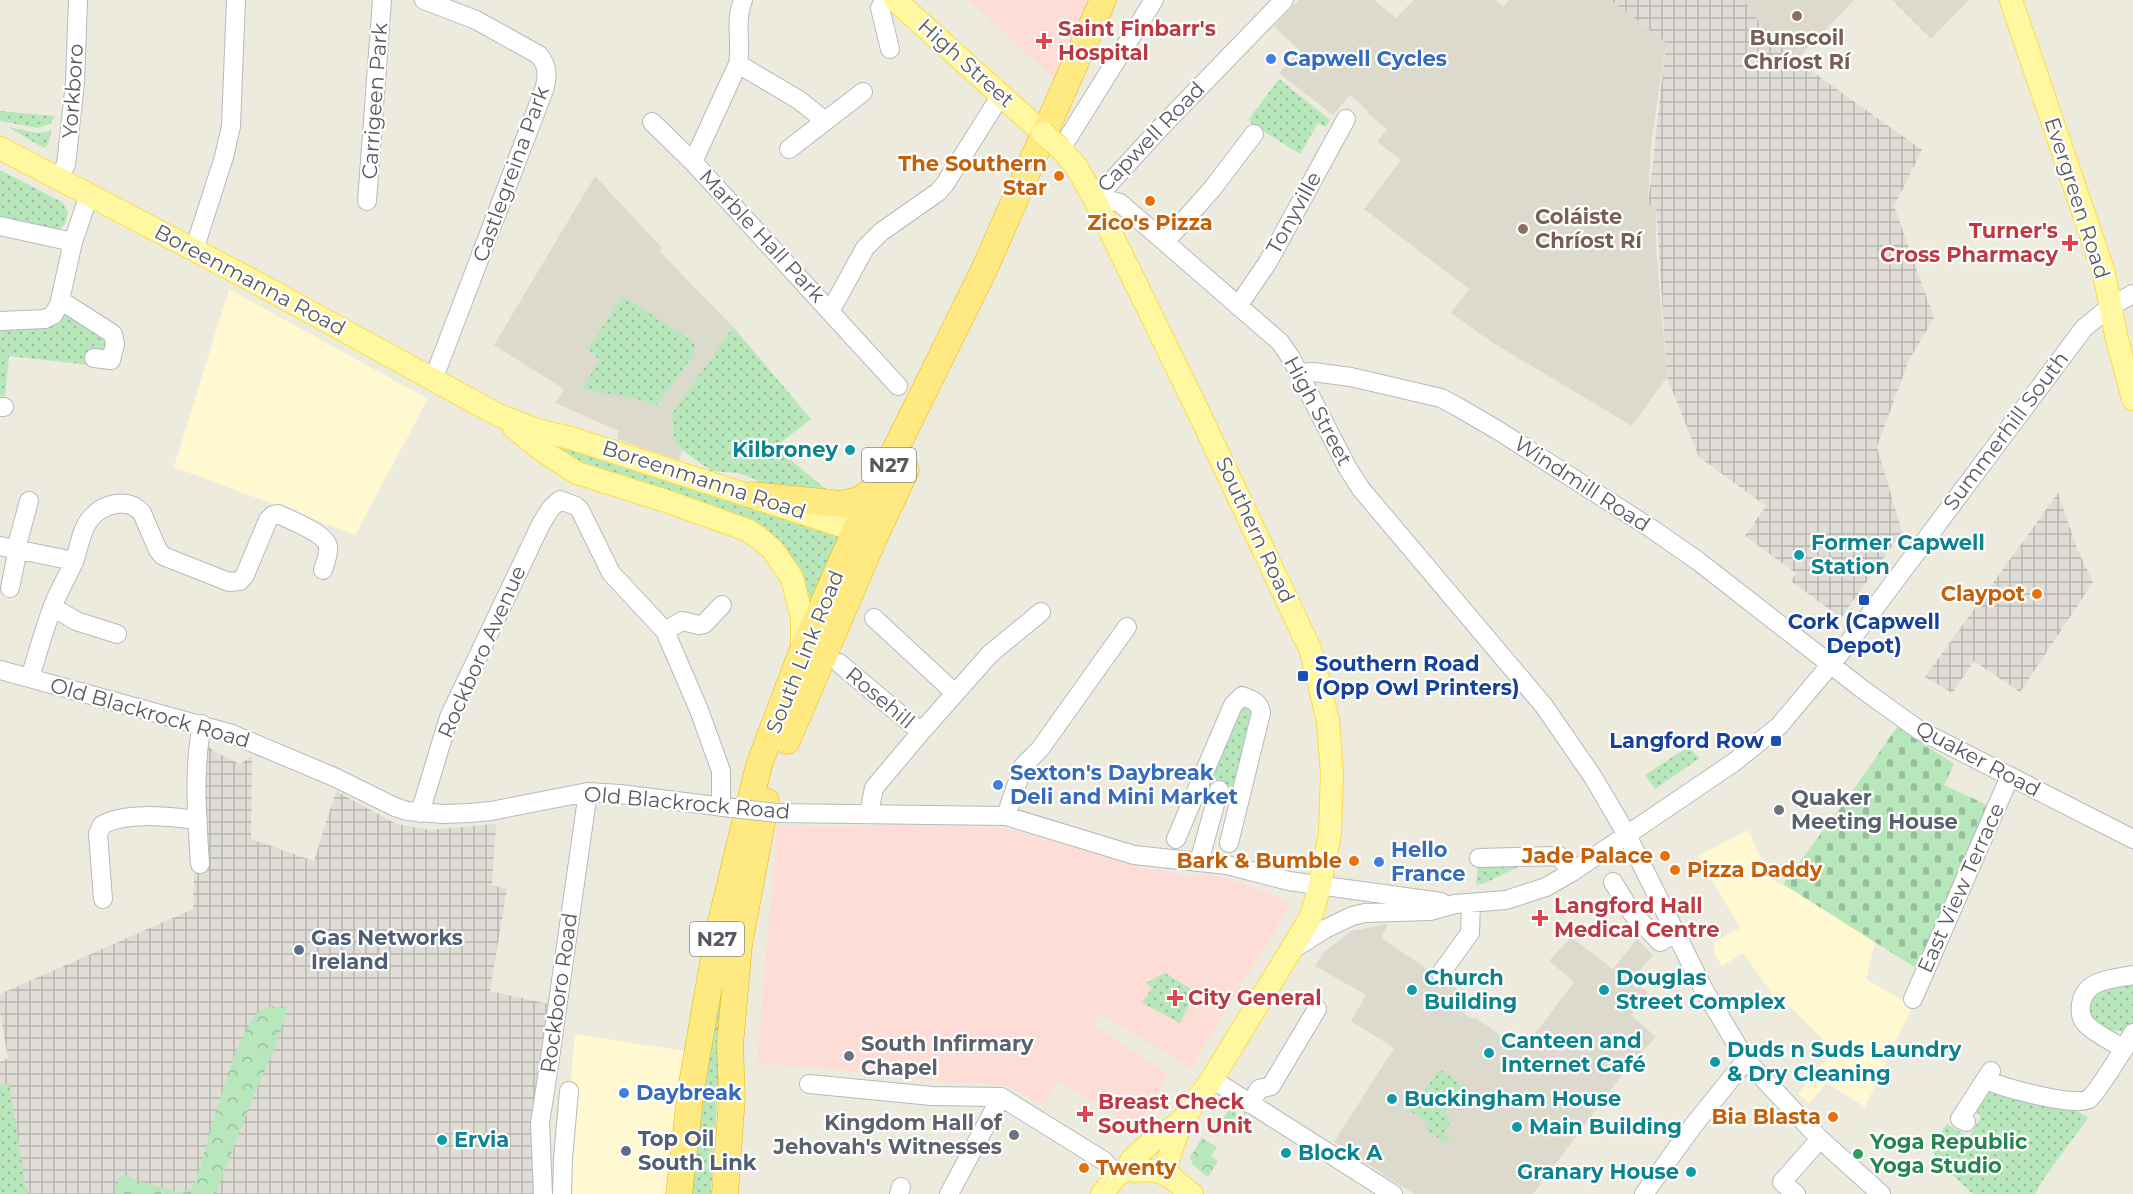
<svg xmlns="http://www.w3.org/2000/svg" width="2133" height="1194" font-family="Montserrat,sans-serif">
	<defs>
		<pattern id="industrial-grid" width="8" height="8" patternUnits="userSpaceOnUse" patternTransform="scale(1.5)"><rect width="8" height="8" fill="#dfddd6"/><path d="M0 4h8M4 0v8" fill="none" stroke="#b8b6b1"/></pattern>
		<pattern id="grass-dots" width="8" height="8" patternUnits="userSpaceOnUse" patternTransform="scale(1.5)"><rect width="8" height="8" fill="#b7e7bb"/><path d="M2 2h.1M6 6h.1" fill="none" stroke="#98be9b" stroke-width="1.8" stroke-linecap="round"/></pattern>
		<pattern id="forest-crowns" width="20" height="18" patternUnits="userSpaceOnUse" patternTransform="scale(1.5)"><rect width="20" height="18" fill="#b7e7bb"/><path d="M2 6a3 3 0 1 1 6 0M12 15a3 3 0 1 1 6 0" fill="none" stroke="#98be9b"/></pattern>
		<pattern id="cemetery-stones" width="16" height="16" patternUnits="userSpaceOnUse" patternTransform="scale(1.5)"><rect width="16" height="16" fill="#b7e7bb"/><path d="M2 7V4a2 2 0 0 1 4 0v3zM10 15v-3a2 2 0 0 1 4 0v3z" fill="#98be9b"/></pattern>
	</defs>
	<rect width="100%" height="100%" fill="#edebde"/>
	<path fill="#fff8d0" d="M229 289 428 399 355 535 174 467Z
		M1748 830 1772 880 1783 884 1875 942 1866 979 1913 1006 1865 1107 1827 1083 1809 1103 1798 1094 1833 1050 1790 1007 1774 996 1743 953 1722 966 1715 955 1713 943 1740 928 1698 856Z
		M575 1034 698 1053 679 1194H562L563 1159Z"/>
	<path fill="url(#industrial-grid)" d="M1611 0H1744L1766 32 1796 60 1922 150 1894 206 1934 318 1908 362 1877 447 1902 532 1841 618 1791 581 1796 573 1745 536 1766 506 1699 457 1667 377 1656 206H1648L1666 43Z
		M2058 493 2078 551 2093 582 2020 692 1974 661 1952 693 1925 677Z
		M205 741 212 750 240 764 252 756 251 839 314 861 336 791 396 824 429 830 496 824 492 885 507 889 490 991 549 1004 537 1194H0V1062L8 1058 0 1013V994L193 909 194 871H207L201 770Z"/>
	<path fill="#dcdacd" d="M1299 0H1374L1396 18 1414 0H1495L1502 6 1501 9 1509 0H1611L1666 43 1651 144 1648 205 1656 206V247L1667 377 1632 426 1493 343 1451 313 1469 289 1364 209 1401 160 1377 142 1387 129 1368 114 1369 112 1350 95 1333 115 1279 73 1300 51 1274 26Z
		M1744 0H1854L1796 60 1766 32Z
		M1892 0H1969L1931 39Z
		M595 176 662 248 659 251 733 327 672 413 673 439 682 450 679 460 617 439 619 431 555 403 564 389 494 345Z
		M1388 924 1381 938 1472 999 1464 1014 1472 1019 1475 1017 1522 1051 1574 982 1549 961 1571 937 1613 969 1637 939 1653 955 1642 968 1636 983 1648 992 1631 1015 1656 1037 1631 1063 1533 1194H1414L1334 1142 1394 1048 1351 1021 1366 995 1315 966 1323 953 1351 931Z"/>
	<path fill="#fdddd6" d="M969 0H1093L1058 82Z
		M898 824 1010 829 1147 868 1190 876 1202 873 1219 876 1264 891 1290 905 1191 1068 1100 1013 1093 1025 1168 1075 1136 1130 1059 1081 1044 1105 1004 1085 935 1081 900 1075 757 1063 777 825 859 826Z"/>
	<path fill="url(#grass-dots)" d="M1279 79 1330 120 1325 127 1318 123 1300 154 1252 124 1249 119Z
		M0 111 55 116 50 124 38 128 0 121Z
		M8 127 38 133 52 130 47 146 44 148Z
		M0 170 62 202 68 213 65 224 59 230 0 219Z
		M623 296 687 338 695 345 694 354 657 405 634 398 582 389 600 360 588 349Z
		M63 315 70 316 106 337 108 348 90 365 9 356 5 397 0 396V328Z
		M733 327 811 419 775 447 832 494 768 488 750 477 738 473 711 471 682 450 673 439 672 413Z
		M563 447 844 536 809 613 787 554 593 472 559 451Z
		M1254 705 1234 788 1209 781 1236 706Z
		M1688 747 1700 758 1655 789 1645 775Z
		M1539 857 1485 883 1476 885 1479 858Z
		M730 939 722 1023 711 1194H692C696 1108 715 1024 730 939Z
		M1165 973 1191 989V1001L1180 1023 1142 1003 1152 988 1146 983Z
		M2133 981V1023L2124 1032 2110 1030 2092 1017 2088 1004 2093 993Z
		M1440 1069 1463 1086 1444 1114 1452 1120 1443 1133 1450 1139 1446 1144 1426 1129 1430 1124 1410 1111Z
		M9 1084 27 1194H0V1085Z
		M1988 1091 2072 1107 2088 1118 2042 1181 2035 1194H1973L1945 1168 1930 1148 1947 1124 1969 1137 1981 1117 1977 1113 1975 1108Z"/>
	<path fill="url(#forest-crowns)" d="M288 1007 276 1045 251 1102 216 1194H116L114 1188 118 1179 125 1175 138 1181 178 1192 192 1189C207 1157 235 1018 265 1008 272 1006 282 1007 288 1007Z
		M1229 1109 1241 1117 1245 1111 1247 1112 1238 1127 1231 1123 1224 1135 1216 1130Z
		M1202 1138 1217 1147 1211 1156 1218 1161 1208 1177 1193 1165 1190 1157Z"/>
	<path fill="url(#cemetery-stones)" d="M1897 727 1954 764 1944 785 1987 805 1916 968 1783 884 1847 799Z"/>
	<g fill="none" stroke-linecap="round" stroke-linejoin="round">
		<defs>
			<path id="minor" d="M424 0 476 20 539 55C548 66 548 76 544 90L433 380
				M885 0 880 8 890 49
				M738 64 799 100 825 121
				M652 122 693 162 898 386
				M789 149 863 92
				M1061 149 1154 0
				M693 162 738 64C742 42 734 22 743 0
				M57 178 66 165 75 83 78 0
				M1093 196 1120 203 1280 342 1291 358 1347 467 1361 489 1544 706 1593 777 1627 835 1704 990 1746 1060 1820 1139 1881 1194
				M1093 196 1109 184 1163 125 1284 0
				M367 201 382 0
				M0 226 73 242
				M1165 242 1212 189 1254 134
				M194 250 224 157 231 126 236 0
				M60 300 113 334 115 344 111 360 94 358
				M1238 306 1268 262 1346 119
				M831 310 865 248 881 232 938 192 945 184 1001 95
				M0 321 45 319 53 315 59 305 73 242 89 195
				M1299 373 1313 372 1351 377 1441 398 1458 407 1499 431 1652 529 1698 561 1862 689 1919 730 2133 839
				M0 407H4
				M0 546 74 561
				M16 549 29 501
				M10 588 18 549
				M53 607 76 621 117 634
				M874 618 955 693
				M665 631 682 621 699 625 704 624 722 605
				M839 663 921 732
				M0 670 232 734 334 777 395 807 407 811 443 814 470 813 491 811 588 792 620 794 732 808
				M30 678C37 654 44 631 52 608 58 592 67 577 74 562 79 548 81 530 90 519 103 503 128 497 142 513L158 550 163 556 229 582 240 581 245 575 268 520 273 515 278 514C290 520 326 533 328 547 329 554 325 563 323 570
				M420 813 449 717 459 696 541 524 551 508 560 500 576 506 580 510 611 573 665 631 699 710 721 771V807
				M777 813 1006 816 1134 855 1227 865 1289 881 1441 902
				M869 813 874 788 921 732 990 654 1041 612
				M1006 816 1023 766 1040 749 1127 627
				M1176 839 1233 705 1242 696C1252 700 1259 701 1261 713L1229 843
				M1479 858 1559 856 1572 872
				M1199 862 1219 790
				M200 864C197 817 193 771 202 724
				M1613 882 1632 913 1660 942 1676 932
				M103 899 98 834 102 825C127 811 170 817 198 820
				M1293 949 1325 929 1352 916 1365 913 1430 911 1455 904 1506 900 1546 887 1572 872 1733 763 1779 726 1847 645 2084 328 2111 306 2133 294
				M1441 973 1470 933 1471 904
				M2133 975C2113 979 2084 979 2081 1005 2080 1011 2081 1018 2085 1023 2092 1032 2113 1042 2124 1049L2133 1033
				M1913 999 2010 776
				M1212 1079 1393 1194
				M1986 1080C2002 1087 2075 1108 2089 1099 2097 1093 2117 1059 2124 1049
				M809 1084 932 1096 1001 1097 1104 1161 1117 1175
				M1250 1104 1259 1089 1271 1086 1317 1009
				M1966 1122 1960 1119 1991 1071
				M543 1194 540 1123 549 1065 588 792
				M562 1194 563 1159 569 1091
				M899 1194 901 1187
				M949 1194 1001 1097
				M1644 1194 1693 1126 1746 1060
				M1796 1194 1782 1182 1820 1139"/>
			<path id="major" d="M895 0 1043 133
				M2011 0 2104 273 2116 335 2133 399
				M0 148 259 284 498 415 537 430 574 439 873 536
				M1061 149 1076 166 1093 196 1198 411 1311 651 1328 721 1332 774 1330 833 1320 885 1311 917 1212 1079 1181 1122 1167 1163V1175
				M514 428 547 454 577 473 666 501 747 530 759 538 773 550 792 578 802 618V649
				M1127 1169C1137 1173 1145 1169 1155 1171 1170 1173 1180 1186 1192 1194
				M1102 1194 1117 1175 1127 1169 1131 1161 1153 1140 1181 1122"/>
			<path id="highway" d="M751 495 842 504 859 500 880 485
				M787 741 875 536 906 470
				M679 1194 691 1089 718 934 759 765 801 654 856 529 984 270 1103 0
				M725 1194 732 1097 730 1045 739 945 766 801"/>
		</defs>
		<use href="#minor" stroke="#b6b9bf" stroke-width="20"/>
		<use href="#major" stroke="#fedb45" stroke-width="24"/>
		<use href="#highway" stroke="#eab500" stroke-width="27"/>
		<use href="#minor" stroke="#fff" stroke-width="18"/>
		<use href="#major" stroke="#fff8a0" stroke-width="22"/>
		<use href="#highway" stroke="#ffea82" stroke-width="26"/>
		<defs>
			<path id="minor-bridge" d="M732 808 777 813"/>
			<path id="major-bridge" d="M1043 133 1061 149"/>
		</defs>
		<use href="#minor-bridge" stroke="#b6b9bf" stroke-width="20" stroke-linecap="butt"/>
		<use href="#major-bridge" stroke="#fedb45" stroke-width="24" stroke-linecap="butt"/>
		<use href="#minor-bridge" stroke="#fff" stroke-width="18"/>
		<use href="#major-bridge" stroke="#fff8a0" stroke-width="22"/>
	</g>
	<g fill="#8d6e63" stroke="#fff" stroke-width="2">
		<circle cx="1797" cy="16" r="6"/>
		<circle cx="1523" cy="229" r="6"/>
	</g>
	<g fill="#e0444e" stroke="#fff" stroke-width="2">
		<path d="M1041 32h6v6h6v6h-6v6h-6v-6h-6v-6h6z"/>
		<path d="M2067 234h6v6h6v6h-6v6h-6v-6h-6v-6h6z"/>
		<path d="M1537 909h6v6h6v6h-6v6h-6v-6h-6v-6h6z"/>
		<path d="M1172 989h6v6h6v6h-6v6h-6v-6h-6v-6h6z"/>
		<path d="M1082 1105h6v6h6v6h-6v6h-6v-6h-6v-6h6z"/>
	</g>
	<g fill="#3f7fe0" stroke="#fff" stroke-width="2">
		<circle cx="1271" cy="59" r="6"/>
		<circle cx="998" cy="785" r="6"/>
		<circle cx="1379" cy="862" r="6"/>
		<circle cx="624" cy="1093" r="6"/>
	</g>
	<g fill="#e8710a" stroke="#fff" stroke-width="2">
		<circle cx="1059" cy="176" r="6"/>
		<circle cx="1150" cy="201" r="6"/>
		<circle cx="2037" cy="594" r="6"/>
		<circle cx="1665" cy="856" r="6"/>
		<circle cx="1354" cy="861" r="6"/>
		<circle cx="1675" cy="870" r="6"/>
		<circle cx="1833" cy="1117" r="6"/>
		<circle cx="1084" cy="1168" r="6"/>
	</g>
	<g fill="#0f9aa8" stroke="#fff" stroke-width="2">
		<circle cx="850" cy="450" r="6"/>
		<circle cx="1799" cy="555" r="6"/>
		<circle cx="1412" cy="990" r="6"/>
		<circle cx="1604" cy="990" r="6"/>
		<circle cx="1489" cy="1053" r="6"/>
		<circle cx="1715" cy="1062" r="6"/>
		<circle cx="1392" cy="1099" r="6"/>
		<circle cx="1517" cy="1127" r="6"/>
		<circle cx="442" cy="1140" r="6"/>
		<circle cx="1286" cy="1153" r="6"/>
		<circle cx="1691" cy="1172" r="6"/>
	</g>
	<g fill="#1a4fb4" stroke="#fff" stroke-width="2">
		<rect x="1858" y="594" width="12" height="12" rx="3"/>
		<rect x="1297" y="670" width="12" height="12" rx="3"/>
		<rect x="1770" y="735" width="12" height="12" rx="3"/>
	</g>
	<g fill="#6b7280" stroke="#fff" stroke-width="2">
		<circle cx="1779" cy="810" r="6"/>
		<circle cx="849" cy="1056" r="6"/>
		<circle cx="1014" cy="1135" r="6"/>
	</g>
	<g fill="#5c6f8a" stroke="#fff" stroke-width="2">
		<circle cx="299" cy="950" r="6"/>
		<circle cx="626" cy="1151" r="6"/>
	</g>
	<circle fill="#2e9e5b" stroke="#fff" stroke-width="2" cx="1858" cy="1154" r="6"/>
	<g text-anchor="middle" stroke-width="4.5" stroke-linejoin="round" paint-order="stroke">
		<g fill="#fff" stroke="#898c90" stroke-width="1.5">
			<rect x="862" y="448" width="54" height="34" rx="4.5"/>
			<rect x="690" y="922" width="54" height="34" rx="4.5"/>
		</g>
		<g font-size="20" font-weight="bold" fill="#575b61">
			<text x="889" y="472">N27</text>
			<text x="717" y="946">N27</text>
		</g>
		<g font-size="21" font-weight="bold" fill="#be3a42" stroke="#fff" text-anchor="start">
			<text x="1058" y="36">Saint Finbarr's<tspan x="1058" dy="24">Hospital</tspan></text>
			<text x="2058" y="238" text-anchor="end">Turner's<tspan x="2058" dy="24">Cross Pharmacy</tspan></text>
			<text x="1554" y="913">Langford Hall<tspan x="1554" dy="24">Medical Centre</tspan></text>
			<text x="1188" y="1005">City General</text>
			<text x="1098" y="1109">Breast Check<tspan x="1098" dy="24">Southern Unit</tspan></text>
		</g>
		<g font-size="21" font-weight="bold" fill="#785e54" stroke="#fff">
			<text x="1797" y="45">Bunscoil<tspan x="1797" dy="24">Chríost Rí</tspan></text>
			<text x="1535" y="224" text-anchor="start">Coláiste<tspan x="1535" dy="24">Chríost Rí</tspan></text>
		</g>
		<g font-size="21" font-weight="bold" fill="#366cbe" stroke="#fff" text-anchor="start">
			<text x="1283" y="66">Capwell Cycles</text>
			<text x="1010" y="780">Sexton's Daybreak<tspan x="1010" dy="24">Deli and Mini Market</tspan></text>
			<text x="1391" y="857">Hello<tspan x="1391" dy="24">France</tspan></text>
			<text x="636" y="1100">Daybreak</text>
		</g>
		<g font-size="21" fill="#575b61" stroke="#fff">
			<text transform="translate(966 63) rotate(42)" y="7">High Street</text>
			<text transform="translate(73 91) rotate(-86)" y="7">Yorkboro</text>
			<text transform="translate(375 101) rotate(-86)" y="7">Carrigeen Park</text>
			<text transform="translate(1151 137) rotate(-46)" y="7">Capwell Road</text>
			<text transform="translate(511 174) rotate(-70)" y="7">Castlegreina Park</text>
			<text transform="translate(2077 198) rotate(72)" y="7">Evergreen Road</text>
			<text transform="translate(1294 213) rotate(-61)" y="7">Tonyville</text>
			<text transform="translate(762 236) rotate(47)" y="7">Marble Hall Park</text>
			<text transform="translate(250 280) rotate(28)" y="7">Boreenmanna Road</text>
			<text transform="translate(1318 411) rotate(62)" y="7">High Street</text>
			<text transform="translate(2006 431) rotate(-53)" y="7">Summerhill South</text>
			<text transform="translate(704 480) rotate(18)" y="7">Boreenmanna Road</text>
			<text transform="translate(1582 484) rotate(33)" y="7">Windmill Road</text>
			<text transform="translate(1255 530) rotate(65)" y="7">Southern Road</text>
			<text transform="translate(482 652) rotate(-66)" y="7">Rockboro Avenue</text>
			<text transform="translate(805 652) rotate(-68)" y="7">South Link Road</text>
			<text transform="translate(880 698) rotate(40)" y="7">Rosehill</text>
			<text transform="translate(150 713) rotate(16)" y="7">Old Blackrock Road</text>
			<text transform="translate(1978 759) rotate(28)" y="7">Quaker Road</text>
			<text transform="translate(687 803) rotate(5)" y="7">Old Blackrock Road</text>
			<text transform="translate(1961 888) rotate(-66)" y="7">East View Terrace</text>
			<text transform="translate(559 993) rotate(-82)" y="7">Rockboro Road</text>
		</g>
		<g font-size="21" font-weight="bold" fill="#c56008" stroke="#fff" text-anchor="end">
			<text x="1047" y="171">The Southern<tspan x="1047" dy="24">Star</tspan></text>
			<text x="1150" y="230" text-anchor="middle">Zico's Pizza</text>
			<text x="2025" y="601">Claypot</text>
			<text x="1653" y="863">Jade Palace</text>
			<text x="1342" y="868">Bark &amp; Bumble</text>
			<text x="1687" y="877" text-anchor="start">Pizza Daddy</text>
			<text x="1821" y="1124">Bia Blasta</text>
			<text x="1096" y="1175" text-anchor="start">Twenty</text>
		</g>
		<g font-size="21" font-weight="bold" fill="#0d838f" stroke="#fff" text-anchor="start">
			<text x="838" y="457" text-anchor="end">Kilbroney</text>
			<text x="1811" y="550">Former Capwell<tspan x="1811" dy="24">Station</tspan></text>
			<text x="1424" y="985">Church<tspan x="1424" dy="24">Building</tspan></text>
			<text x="1616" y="985">Douglas<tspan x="1616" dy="24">Street Complex</tspan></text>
			<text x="1501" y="1048">Canteen and<tspan x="1501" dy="24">Internet Café</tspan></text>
			<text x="1727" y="1057">Duds n Suds Laundry<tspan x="1727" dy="24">&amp; Dry Cleaning</tspan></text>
			<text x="1404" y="1106">Buckingham House</text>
			<text x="1529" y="1134">Main Building</text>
			<text x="454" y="1147">Ervia</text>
			<text x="1298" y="1160">Block A</text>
			<text x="1679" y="1179" text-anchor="end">Granary House</text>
		</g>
		<g font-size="21" font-weight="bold" fill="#164399" stroke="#fff">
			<text x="1864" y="629">Cork (Capwell<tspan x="1864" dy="24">Depot)</tspan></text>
			<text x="1315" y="671" text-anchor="start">Southern Road<tspan x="1315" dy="24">(Opp Owl Printers)</tspan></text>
			<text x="1764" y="748" text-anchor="end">Langford Row</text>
		</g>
		<g font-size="21" font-weight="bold" fill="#5b616d" stroke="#fff" text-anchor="start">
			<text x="1791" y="805">Quaker<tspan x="1791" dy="24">Meeting House</tspan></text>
			<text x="861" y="1051">South Infirmary<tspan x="861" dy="24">Chapel</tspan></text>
			<text x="1002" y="1130" text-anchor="end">Kingdom Hall of<tspan x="1002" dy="24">Jehovah's Witnesses</tspan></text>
		</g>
		<g font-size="21" font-weight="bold" fill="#4e5e75" stroke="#fff" text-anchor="start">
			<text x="311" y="945">Gas Networks<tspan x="311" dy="24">Ireland</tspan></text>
			<text x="638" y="1146">Top Oil<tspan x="638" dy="24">South Link</tspan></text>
		</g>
		<g font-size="21" font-weight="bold" fill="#27864d" stroke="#fff" text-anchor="start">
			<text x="1870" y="1149">Yoga Republic<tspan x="1870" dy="24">Yoga Studio</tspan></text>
		</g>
	</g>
</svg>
